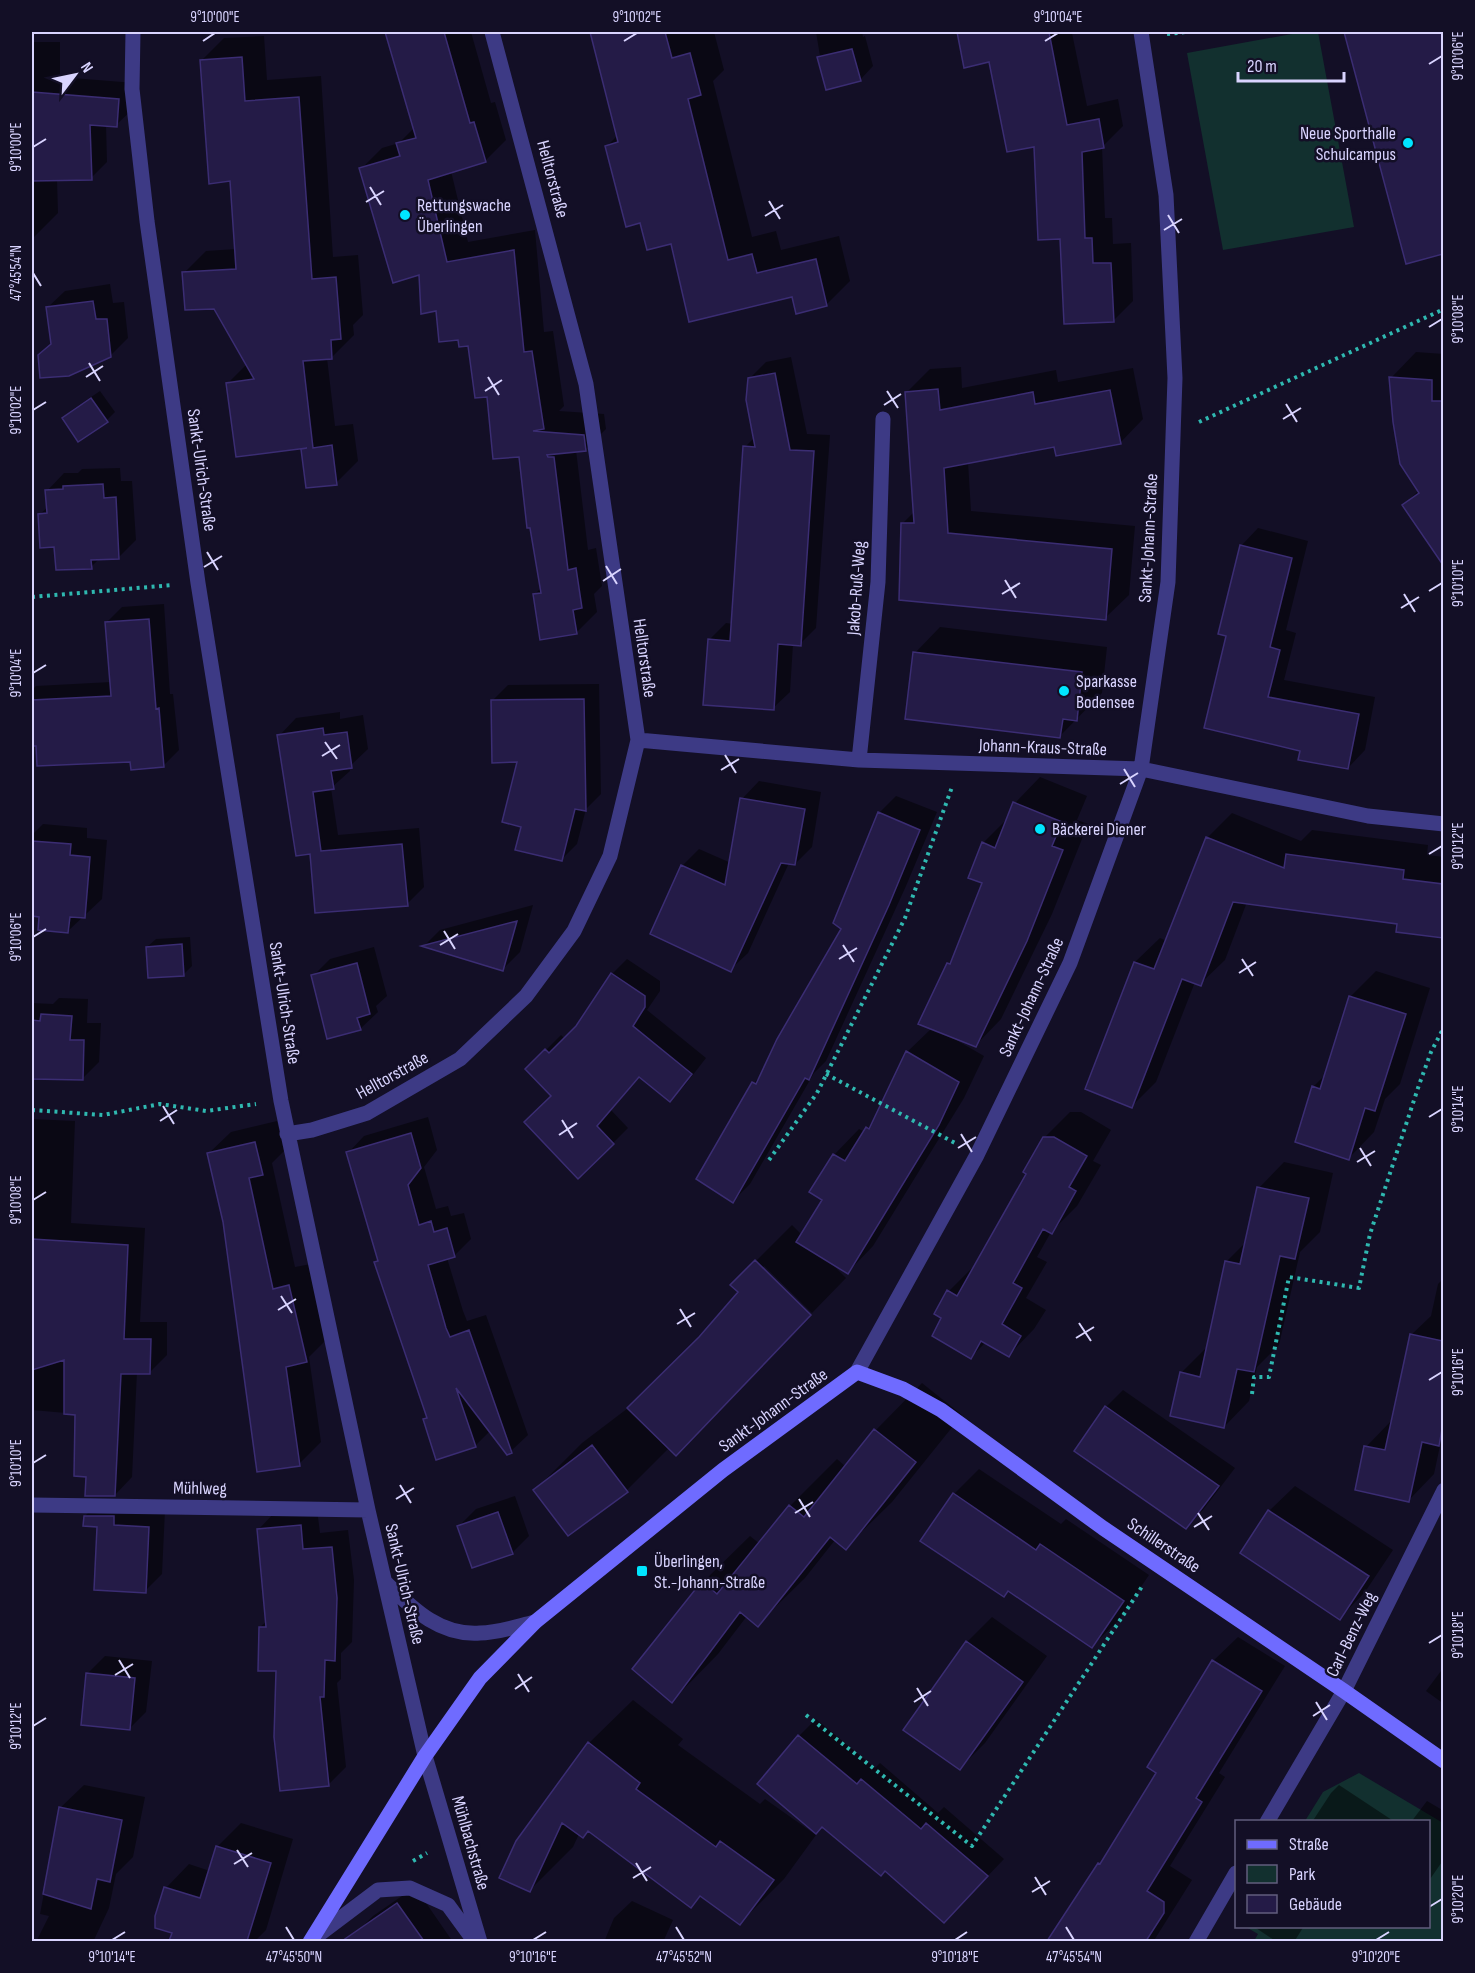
<svg xmlns="http://www.w3.org/2000/svg" width="1475" height="1973" font-family="'Sofia Sans Condensed',sans-serif">
	<rect width="100%" height="100%" fill="#130f26"/>
	<path fill="#12302f" d="M1303 32H1318L1354 227 1223 250 1187 53Z
		M1359 1773 1443 1823V1941H1254L1258 1934 1246 1927 1428 1926V1822L1305 1821 1323 1792Z"/>
	<path fill="#0007" d="M387 32H471L491 103 495 102 506 140 485 161 451 171 468 242 535 230 544 332 553 331 564 406 559 411 604 414 606 429 585 450H576L588 550 596 548 602 586 594 594 597 612 576 633 534 595 542 587 520 455 488 395 469 344 460 338 437 309 420 273 361 169 382 148 399 143 414 128Z
		M592 32H714L724 70 713 81 752 237 776 231 781 250 839 236 850 281 826 305 793 295 672 242 607 146 618 135Z
		M816 32H862L863 37 865 36 873 66 860 80 820 56Z
		M958 32H1074L1072 33 1087 106 1118 99 1123 126 1102 147 1105 218H1112L1113 244 1131 243 1133 301 1113 321 1061 237 1036 145 991 60 965 66Z
		M1345 32H1444V252L1407 262Z
		M264 36 267 80 321 76 333 257 358 255 363 315 353 325 354 335 332 357 327 358 335 426 353 424 358 461 336 483 303 450 305 447 228 383 247 364 215 307 184 273 206 251 236 249 232 180 202 60 224 38Z
		M32 42H60V77L135 83 133 109 116 125 106 124 107 162 91 178 57 179 58 213 32 239Z
		M110 284 113 303 124 302 128 338 110 356 52 343 47 308 65 291Z
		M1416 352 1444 354V552L1425 536 1404 505 1419 490 1391 378Z
		M791 357 807 434 830 435 816 628 800 644H793L790 692 773 708 709 640 726 623 733 624 745 447 755 437 749 379 766 362Z
		M961 367 962 388 1056 370 1058 382 1133 368 1143 419 1120 443 1056 445 968 462 971 511 1135 526 1129 595 1105 618 902 524 915 511 907 392 930 369Z
		M100 391 115 412 107 420 78 440 64 418 72 410Z
		M120 468 121 481H132L136 540 119 557 100 558 91 567 56 546 40 514 48 507 47 491 64 473H78L82 469Z
		M1258 528 1308 541 1286 630 1296 633 1284 680 1375 697 1365 750 1348 768 1302 750 1228 635 1241 546Z
		M164 604 170 694H173L179 750 164 765 32 744V690L36 686 111 682 107 622 122 607Z
		M940 627 1107 647 1102 693 1060 736 915 653Z
		M599 684 601 794 586 809 577 844 561 860 522 825 519 761 492 701 508 685Z
		M340 712V719L363 715 368 749 349 767 350 771 331 788 338 835 419 828 424 887 407 904 312 852 279 736 296 718Z
		M1040 777 1087 796 1077 820 1088 824 1052 914 1001 1019 976 1045 952 1036 951 1037 984 1056 964 1098 873 1246 848 1272 831 1263 846 1278 812 1313 764 1266 670 1447 627 1490H535L582 1443 632 1405 703 1334 740 1292 732 1285 792 1225 802 1235 824 1199 834 1155 859 1129 865 1132 875 1120 907 1052 932 1028 948 964 954 958 984 882 983 843 1008 818 1015 803Z
		M759 781 821 792 812 847 795 864 789 863 748 953 730 970 682 866 699 849 731 863 742 799Z
		M896 796 937 812 906 886 826 1061 814 1073 750 1184 733 1201 698 1179 754 1083 763 1073 843 928 879 813Z
		M1232 813 1301 841 1312 830 1428 845 1427 855 1444 857V936L1397 930 1398 923 1247 902 1225 960 1200 984 1195 982 1156 1082 1132 1106 1087 1089 1135 962 1160 938 1167 941 1207 838Z
		M43 824 87 828V838L107 840 102 899 68 931 41 915H32V835Z
		M533 905 520 952 503 969 424 946 440 930Z
		M190 937 192 966 184 974 147 947 156 939Z
		M374 947 387 996 376 1006 378 1012 360 1029 313 976 330 959Z
		M627 959 660 981V991L647 1010 706 1058 685 1085 670 1100 640 1076 611 1110 628 1128 613 1143 553 1095 527 1069 561 1035 565 1039 578 1026 612 974Z
		M1376 971 1430 988 1400 1084 1385 1099 1374 1132 1349 1158 1313 1087 1326 1074 1350 997Z
		M59 998 88 999 87 1023H101L99 1062 82 1079 32 1077V1003L53 1004Z
		M1070 1112H1081L1111 1130 1093 1161 1101 1165 1077 1206 1051 1232 1037 1257 1047 1262 1026 1298 1046 1310 1034 1329 1009 1355 986 1342 971 1357 943 1318 949 1291 974 1266 1028 1173 1044 1138Z
		M428 1117 437 1150 424 1167 436 1209 448 1206 451 1216 464 1213 471 1239 454 1256 447 1258 463 1311 467 1321 486 1315 528 1435 511 1451 490 1431 475 1446 425 1419 428 1416 376 1262 379 1259 348 1153 364 1136Z
		M32 1119 75 1121 71 1223 145 1228 140 1322H167V1355L149 1373 137 1372 132 1477 115 1495 87 1475 77 1414 32 1410Z
		M277 1121 284 1151 272 1163 295 1267 311 1264 328 1338 309 1357 321 1442 299 1464 225 1222 208 1154 231 1132Z
		M1284 1162 1333 1173 1320 1232 1300 1252 1279 1345 1257 1367 1249 1401 1224 1427 1181 1373 1207 1347 1226 1262 1247 1241 1259 1188Z
		M1444 1278V1439L1441 1441 1434 1474 1409 1500 1366 1447 1391 1421 1411 1335 1431 1316 1438 1284Z
		M922 1383 962 1415 892 1502 845 1548 835 1540 805 1578 758 1624 747 1616 718 1654 672 1701 703 1582 750 1536 760 1544 790 1506 837 1459 846 1467 876 1430Z
		M1123 1390 1235 1468 1203 1510 1186 1527 1106 1407Z
		M979 1469 1061 1524 1066 1519 1149 1575 1118 1621 1092 1646 954 1494Z
		M1295 1486 1393 1550 1365 1592 1340 1618 1269 1511Z
		M515 1496 529 1536 512 1553 459 1526 476 1509Z
		M102 1499 165 1510 162 1574 145 1591 99 1525 85 1516Z
		M317 1509 320 1533 348 1530 354 1580 352 1642 341 1653V1679L337 1683 346 1767 329 1784 260 1627 267 1621 258 1530 275 1512Z
		M992 1617 1047 1656 985 1743 960 1768 967 1642Z
		M1238 1637 1285 1666 1219 1773 1225 1777 1170 1866 1192 1880 1153 1942H1049L1099 1864 1107 1855 1158 1773 1213 1661Z
		M105 1656 152 1661 146 1712 129 1729 88 1673Z
		M1444 1667V1704L1426 1691Z
		M633 1700 683 1739 678 1745 760 1804 765 1799 816 1835 784 1879 740 1923 702 1895 691 1906 588 1830 579 1834 573 1847 530 1890 589 1743Z
		M816 1719 875 1768 880 1763 938 1813 944 1807 1004 1859 961 1904 799 1736Z
		M84 1785 145 1797 133 1857 116 1874 109 1908 93 1942H36L49 1916 40 1914 60 1808Z
		M1339 1785 1395 1822H1312L1331 1793Z
		M1427 1801 1444 1811V1859L1428 1882V1822H1411Z
		M241 1823 293 1839 266 1930 254 1942H171L174 1932 166 1888 189 1864 210 1871 218 1846Z
		M415 1887 453 1942H362L356 1933 373 1916Z
		M632 1901 673 1920 663 1942H604L614 1918Z
		M1253 1926H1304L1294 1942H1277Z"/>
	<path fill="#241b47" stroke="#3b2d73" stroke-width="1.5" d="M385 32H444L470 123 474 122 486 162 428 180 447 262 514 250 524 352 532 351 544 429 533 431 584 435 586 451 547 455 548 457H554L568 570 576 568 582 608 573 610 577 634 540 640 533 594 541 593 530 528H527L519 457 493 459 487 397 475 398 468 346 459 347 458 340 439 342 436 311 421 314 419 275 393 283 359 168 400 156 396 143 416 138Z
		M590 32H665L672 58 690 53 701 95 688 99 728 260 752 254 757 273 816 259 827 306 796 314 792 297 689 322 671 244 647 250 640 223 626 227 605 146 618 142Z
		M957 32H1049L1067 125 1099 119 1104 148 1082 152 1085 238H1092L1093 263H1111L1114 322 1064 324 1060 239 1038 240 1034 147 1007 152 989 62 964 68Z
		M1344 32H1443V254L1406 264Z
		M852 49 861 81 826 90 817 57Z
		M242 57 245 101 299 97 312 279 336 277 341 339 331 340 332 359 303 361 313 448 332 445 337 485 306 488 301 449 307 448 236 457 226 383 254 379 214 309 185 310 182 272 236 269 230 181 209 184 200 60Z
		M32 92 119 99 117 127 90 125 92 180 32 181Z
		M93 301 96 319H107L111 357 69 376 40 378 38 355 51 344 46 307Z
		M775 373 790 450 814 451 801 646 778 644 774 710 703 705 708 639 730 641 743 446 755 447 746 400 748 378Z
		M1389 377 1432 380V401H1443V565L1402 505 1419 493 1400 464 1393 422Z
		M938 389 940 410 1033 392 1035 404 1110 390 1121 444 1056 456 1054 447 944 468 948 533 1112 549 1106 620 899 600 901 523H914L905 392Z
		M91 398 108 422 78 442 62 418Z
		M103 484 104 498 116 497 119 559 91 560 92 569 56 570 54 547 40 548 38 514 47 513 45 490 63 489V486Z
		M1240 545 1292 558 1270 647 1280 650 1268 697 1359 714 1348 769 1298 760 1300 751 1204 728 1226 636 1218 634Z
		M149 619 156 709 159 708 164 767 131 770 130 762 37 766 36 746H32V700L111 696 105 622Z
		M913 652 1082 672 1077 721 1063 719 1060 738 905 719Z
		M584 699 586 811 575 809 562 861 515 850 521 827 502 822 517 762 492 763 491 700Z
		M323 728 324 735 347 732 352 768 331 771 334 789 313 792 321 851 402 844 408 906 315 913 310 854 296 856 277 735Z
		M740 798 805 809 795 865 781 863 731 972 650 934 681 865 725 885Z
		M1013 802 1062 822 1052 846 1063 850 1027 941 976 1047 918 1024 947 963 950 964 982 883 968 878 982 842 995 848Z
		M878 812 920 830 889 905 809 1080 805 1078 733 1203 696 1179 752 1082 756 1084 777 1039 841 929 833 923Z
		M1206 837 1284 868 1286 854 1404 870 1403 879 1443 884V938L1396 932 1397 924 1233 902 1201 986 1182 979 1132 1108 1085 1089 1134 962 1154 969Z
		M32 841 71 844 70 855 90 857 85 918 70 917 68 933 38 930 39 917 32 916Z
		M517 921 503 971 421 946Z
		M182 944 184 976 148 978 146 947Z
		M357 963 370 1014 357 1018 361 1030 327 1039 311 975Z
		M611 973 645 996V1007L633 1026 692 1074 670 1102 639 1077 597 1126 614 1144 578 1179 524 1122 551 1096 525 1069 545 1049 549 1053 576 1026Z
		M1349 996 1406 1014 1375 1111 1365 1108 1349 1160 1295 1142 1312 1086 1320 1089Z
		M41 1014 72 1016 70 1040H84L83 1080 32 1079V1020L40 1021Z
		M906 1051 959 1082 939 1125 848 1274 796 1242 822 1200 809 1192 833 1154 845 1161 866 1127 869 1129Z
		M411 1133 421 1168 408 1185 419 1225 431 1221 434 1232 447 1228 455 1257 428 1265 446 1328 450 1337 469 1330 512 1453 507 1455 456 1388 476 1447 436 1460 423 1419 427 1418 374 1262 378 1261 346 1152Z
		M1043 1137H1054L1087 1156 1069 1187 1076 1191 1052 1234 1043 1229 1013 1283 1022 1288 1002 1324 1021 1336 1009 1357 981 1341 971 1359 932 1336 941 1318 934 1314 947 1290 957 1296 1026 1174 1023 1172Z
		M255 1142 263 1175 249 1178 273 1289 289 1285 307 1362 286 1367 300 1466 257 1472 223 1222 207 1153Z
		M1257 1187 1309 1198 1295 1259 1280 1256 1254 1372 1237 1369 1224 1428 1170 1416 1180 1372 1200 1377 1225 1261 1240 1264Z
		M32 1239 128 1245 124 1339H151L150 1374H121L115 1496H85L86 1477 74 1476 75 1415 64 1414V1360L32 1370Z
		M755 1260 811 1315 676 1456 627 1408 699 1337 738 1292 730 1285Z
		M1410 1334 1443 1341V1424L1439 1446 1422 1442 1409 1502 1355 1490 1364 1446 1385 1450Z
		M1105 1406 1219 1486 1186 1529 1074 1451Z
		M874 1429 916 1462 846 1550 830 1537 758 1627 740 1612 672 1703 632 1669 702 1581 717 1594 789 1505 804 1517Z
		M592 1445 628 1492 568 1536 533 1490Z
		M953 1493 1036 1550 1040 1544 1124 1601 1092 1648 1008 1591 1004 1597 920 1541Z
		M1268 1510 1369 1576 1340 1620 1240 1553Z
		M498 1512 513 1554 472 1568 457 1526Z
		M84 1516H114V1525L149 1527 146 1593 94 1590 97 1527 83 1526Z
		M301 1525 303 1549 332 1547 337 1598 335 1661 325 1660 324 1697H320L329 1786 280 1791 274 1737 276 1671H258L259 1627H266L257 1529Z
		M966 1641 1023 1682 960 1770 903 1730Z
		M1212 1660 1262 1691 1196 1798 1202 1802 1147 1891 1164 1902V1913L1146 1941H1047L1098 1863 1100 1864 1156 1773 1147 1767Z
		M86 1673 135 1678 130 1730 81 1725Z
		M798 1735 857 1784 861 1779 921 1829 926 1823 988 1876 944 1923 885 1871 881 1876 822 1827 816 1834 757 1784Z
		M588 1742 640 1783 636 1789 716 1847 720 1841 774 1880 740 1925 700 1896 691 1908 588 1831 583 1838 562 1823 530 1892 499 1878 516 1841Z
		M59 1807 122 1820 110 1882 97 1879 91 1909 43 1894Z
		M216 1846 271 1863 247 1941H169L172 1933 155 1928V1916L164 1887 200 1898Z
		M397 1903 424 1941H342Z"/>
	<g fill="none" stroke-linecap="round" stroke-linejoin="round">
		<path stroke="#2fb8b0" stroke-width="4" stroke-dasharray="3 4.5" stroke-linecap="butt" d="M1167 34 1186 32
			M1199 422 1444 309
			M32 597 173 585
			M826 1074 955 1143
			M32 1110 103 1115 160 1104 206 1111 256 1104
			M769 1160 817 1093 905 918 952 787
			M1252 1394 1254 1377H1269L1289 1277 1359 1288 1370 1234 1419 1085 1431 1052 1444 1027
			M806 1715 972 1846 1143 1585
			M413 1861 427 1853"/>
		<path stroke="#3d3a85" stroke-width="15" d="M133 32 132 89 147 221 198 583 281 1101 368 1510 425 1756 480 1942
			M638 740 859 760 1141 769 1368 816 1444 824
			M859 760 878 582 883 419
			M287 1134 312 1130 367 1113 460 1059 526 996 574 931 610 856 638 740 586 384 492 32
			M857 1372 977 1155 1070 963 1141 769 1168 582 1175 378 1166 195 1141 32
			M32 1505 368 1510
			M385 1582C412 1608 439 1636 480 1633 498 1633 518 1626 535 1622
			M1267 1822 1344 1691 1444 1490
			M313 1939 378 1890 410 1888 448 1905 475 1942
			M1196 1942 1236 1873"/>
		<path stroke="#6f6bff" stroke-width="15" d="M310 1942 425 1756 480 1678 535 1622 723 1470 857 1372 903 1389 941 1410 1103 1528 1344 1691 1444 1761"/>
	</g>
	<path fill="none" stroke="#d9d4ff" stroke-width="2" d="M203 41 215 33M624 41 637 33M1045 41 1058 33M1429 64 1442 56M33 147 46 139M370 187 381 205M769 201 780 219M366 202 384 191M1168 215 1179 233M765 216 783 205M1164 230 1182 219M33 273 41 286M1429 327 1442 319M89 363 100 381M86 377 103 366M488 377 499 395M485 391 502 380M887 391 898 408M1286 404 1297 422M884 405 901 394M33 410 46 402M1283 419 1301 408M207 552 218 570M606 566 617 584M204 567 222 556M1005 580 1016 598M603 581 621 569M1429 591 1442 583M1002 594 1020 583M1404 594 1415 612M1401 608 1419 597M33 673 46 665M325 742 337 759M725 755 736 773M322 756 340 745M1124 769 1135 787M721 770 739 759M1120 784 1138 773M1429 854 1442 846M444 931 455 949M33 937 46 929M440 945 458 934M843 945 854 962M839 959 857 948M1242 959 1253 976M1239 973 1256 962M163 1106 174 1124M1429 1117 1442 1109M562 1120 573 1138M160 1121 177 1110M961 1134 972 1152M559 1135 577 1123M958 1148 976 1137M1360 1148 1371 1166M1357 1162 1375 1151M33 1200 46 1192M281 1296 292 1313M680 1309 691 1327M278 1310 296 1299M1079 1323 1091 1341M677 1324 695 1313M1076 1338 1094 1327M1429 1380 1442 1372M33 1463 46 1455M400 1485 411 1503M396 1499 414 1488M799 1499 810 1517M795 1513 813 1502M1198 1513 1209 1530M1194 1527 1212 1516M1429 1643 1442 1635M119 1660 130 1678M518 1674 529 1692M115 1675 133 1664M917 1688 928 1706M515 1689 532 1677M914 1702 931 1691M1316 1702 1327 1720M1313 1716 1330 1705M33 1726 46 1718M237 1850 248 1867M636 1863 647 1881M234 1864 252 1853M1035 1877 1046 1895M633 1878 651 1867M1032 1892 1050 1881M1429 1907 1442 1899M286 1927 294 1940M676 1927 684 1940M1066 1927 1074 1940M112 1940 125 1932M533 1940 546 1932M955 1940 967 1932M1376 1940 1389 1932"/>
	<g fill="#00e5ff" stroke="#130f26" stroke-width="2">
		<circle cx="1408" cy="143" r="6"/>
		<circle cx="405" cy="215" r="6"/>
		<circle cx="1064" cy="691" r="6"/>
		<circle cx="1040" cy="829" r="6"/>
		<rect x="636" y="1565" width="12" height="12" rx="3"/>
	</g>
	<g text-anchor="middle" stroke-width="5" stroke-linejoin="round" paint-order="stroke">
		<g font-size="18" fill="#d9d4ff" stroke="#130f26" text-anchor="start">
			<text x="1396" y="139" text-anchor="end">Neue Sporthalle<tspan x="1396" dy="21">Schulcampus</tspan></text>
			<text x="417" y="211">Rettungswache<tspan x="417" dy="21">Überlingen</tspan></text>
			<text x="1076" y="687">Sparkasse<tspan x="1076" dy="21">Bodensee</tspan></text>
			<text x="1052" y="835">Bäckerei Diener</text>
			<text x="654" y="1567">Überlingen,<tspan x="654" dy="21">St.-Johann-Straße</tspan></text>
		</g>
		<g font-size="18" fill="#d9d4ff" stroke="#130f26">
			<text transform="translate(553 179) rotate(75)" y="6">Helltorstraße</text>
			<text transform="translate(202 470) rotate(82)" y="6">Sankt-Ulrich-Straße</text>
			<text transform="translate(1148 538) rotate(-87)" y="6">Sankt-Johann-Straße</text>
			<text transform="translate(856 588) rotate(-86)" y="6">Jakob-Ruß-Weg</text>
			<text transform="translate(645 658) rotate(82)" y="6">Helltorstraße</text>
			<text transform="translate(1043 747) rotate(2)" y="6">Johann-Kraus-Straße</text>
			<text transform="translate(1031 997) rotate(-65)" y="6">Sankt-Johann-Straße</text>
			<text transform="translate(285 1003) rotate(81)" y="6">Sankt-Ulrich-Straße</text>
			<text transform="translate(392 1075) rotate(-29)" y="6">Helltorstraße</text>
			<text transform="translate(773 1410) rotate(-36)" y="6">Sankt-Johann-Straße</text>
			<text transform="translate(200 1488) rotate(1)" y="6">Mühlweg</text>
			<text transform="translate(1164 1545) rotate(34)" y="6">Schillerstraße</text>
			<text transform="translate(405 1584) rotate(77)" y="6">Sankt-Ulrich-Straße</text>
			<text transform="translate(1351 1634) rotate(-64)" y="6">Carl-Benz-Weg</text>
			<text transform="translate(471 1843) rotate(74)" y="6">Mühlbachstraße</text>
		</g>
	</g>
	<rect width="1475" height="1973" fill="none" stroke="#130f26" stroke-width="66"/>
	<rect x="1235" y="1820" width="195" height="108" fill="#130f26" stroke="#625e7d" stroke-width="1.5"/>
	<rect x="1247" y="1840" width="30" height="9" fill="#6f6bff" stroke="#625e7d" stroke-width="1.5"/>
	<text x="1289" y="1850" font-size="18" fill="#d9d4ff">Straße</text>
	<rect x="1247" y="1865" width="30" height="18" fill="#12302f" stroke="#625e7d" stroke-width="1.5"/>
	<text x="1289" y="1880" font-size="18" fill="#d9d4ff">Park</text>
	<rect x="1247" y="1895" width="30" height="18" fill="#241b47" stroke="#625e7d" stroke-width="1.5"/>
	<text x="1289" y="1910" font-size="18" fill="#d9d4ff">Gebäude</text>
	<g transform="translate(75 75) rotate(58)" stroke="#130f26" stroke-width="4.5" paint-order="stroke">
	<path d="M0-4.5L10 22L0 15L-10 22Z" fill="#d9d4ff"/>
	<text y="-9" font-size="16" font-weight="bold" text-anchor="middle" fill="#d9d4ff">N</text>
	</g>
	<path d="M1238 72v9h106v-9" fill="none" stroke="#d9d4ff" stroke-width="3"/>
	<text x="1247" y="72" font-size="18" fill="#d9d4ff" stroke="#130f26" stroke-width="4.5" paint-order="stroke">20 m</text>
	<rect x="33" y="33" width="1409" height="1907" fill="none" stroke="#d9d4ff" stroke-width="2"/>
	<g font-size="15" text-anchor="middle" fill="#d9d4ff">
		<text x="215" y="22">9°10'00"E</text>
		<text x="637" y="22">9°10'02"E</text>
		<text x="1058" y="22">9°10'04"E</text>
		<text transform="translate(1458 56) rotate(-90)" y="5">9°10'06"E</text>
		<text transform="translate(16 147) rotate(-90)" y="5">9°10'00"E</text>
		<text transform="translate(16 273) rotate(-90)" y="5">47°45'54"N</text>
		<text transform="translate(1458 319) rotate(-90)" y="5">9°10'08"E</text>
		<text transform="translate(16 410) rotate(-90)" y="5">9°10'02"E</text>
		<text transform="translate(1458 583) rotate(-90)" y="5">9°10'10"E</text>
		<text transform="translate(16 673) rotate(-90)" y="5">9°10'04"E</text>
		<text transform="translate(1458 846) rotate(-90)" y="5">9°10'12"E</text>
		<text transform="translate(16 937) rotate(-90)" y="5">9°10'06"E</text>
		<text transform="translate(1458 1109) rotate(-90)" y="5">9°10'14"E</text>
		<text transform="translate(16 1200) rotate(-90)" y="5">9°10'08"E</text>
		<text transform="translate(1458 1372) rotate(-90)" y="5">9°10'16"E</text>
		<text transform="translate(16 1463) rotate(-90)" y="5">9°10'10"E</text>
		<text transform="translate(1458 1635) rotate(-90)" y="5">9°10'18"E</text>
		<text transform="translate(16 1726) rotate(-90)" y="5">9°10'12"E</text>
		<text transform="translate(1458 1899) rotate(-90)" y="5">9°10'20"E</text>
		<text x="112" y="1962">9°10'14"E</text>
		<text x="294" y="1962">47°45'50"N</text>
		<text x="533" y="1962">9°10'16"E</text>
		<text x="684" y="1962">47°45'52"N</text>
		<text x="955" y="1962">9°10'18"E</text>
		<text x="1074" y="1962">47°45'54"N</text>
		<text x="1376" y="1962">9°10'20"E</text>
	</g>
</svg>
